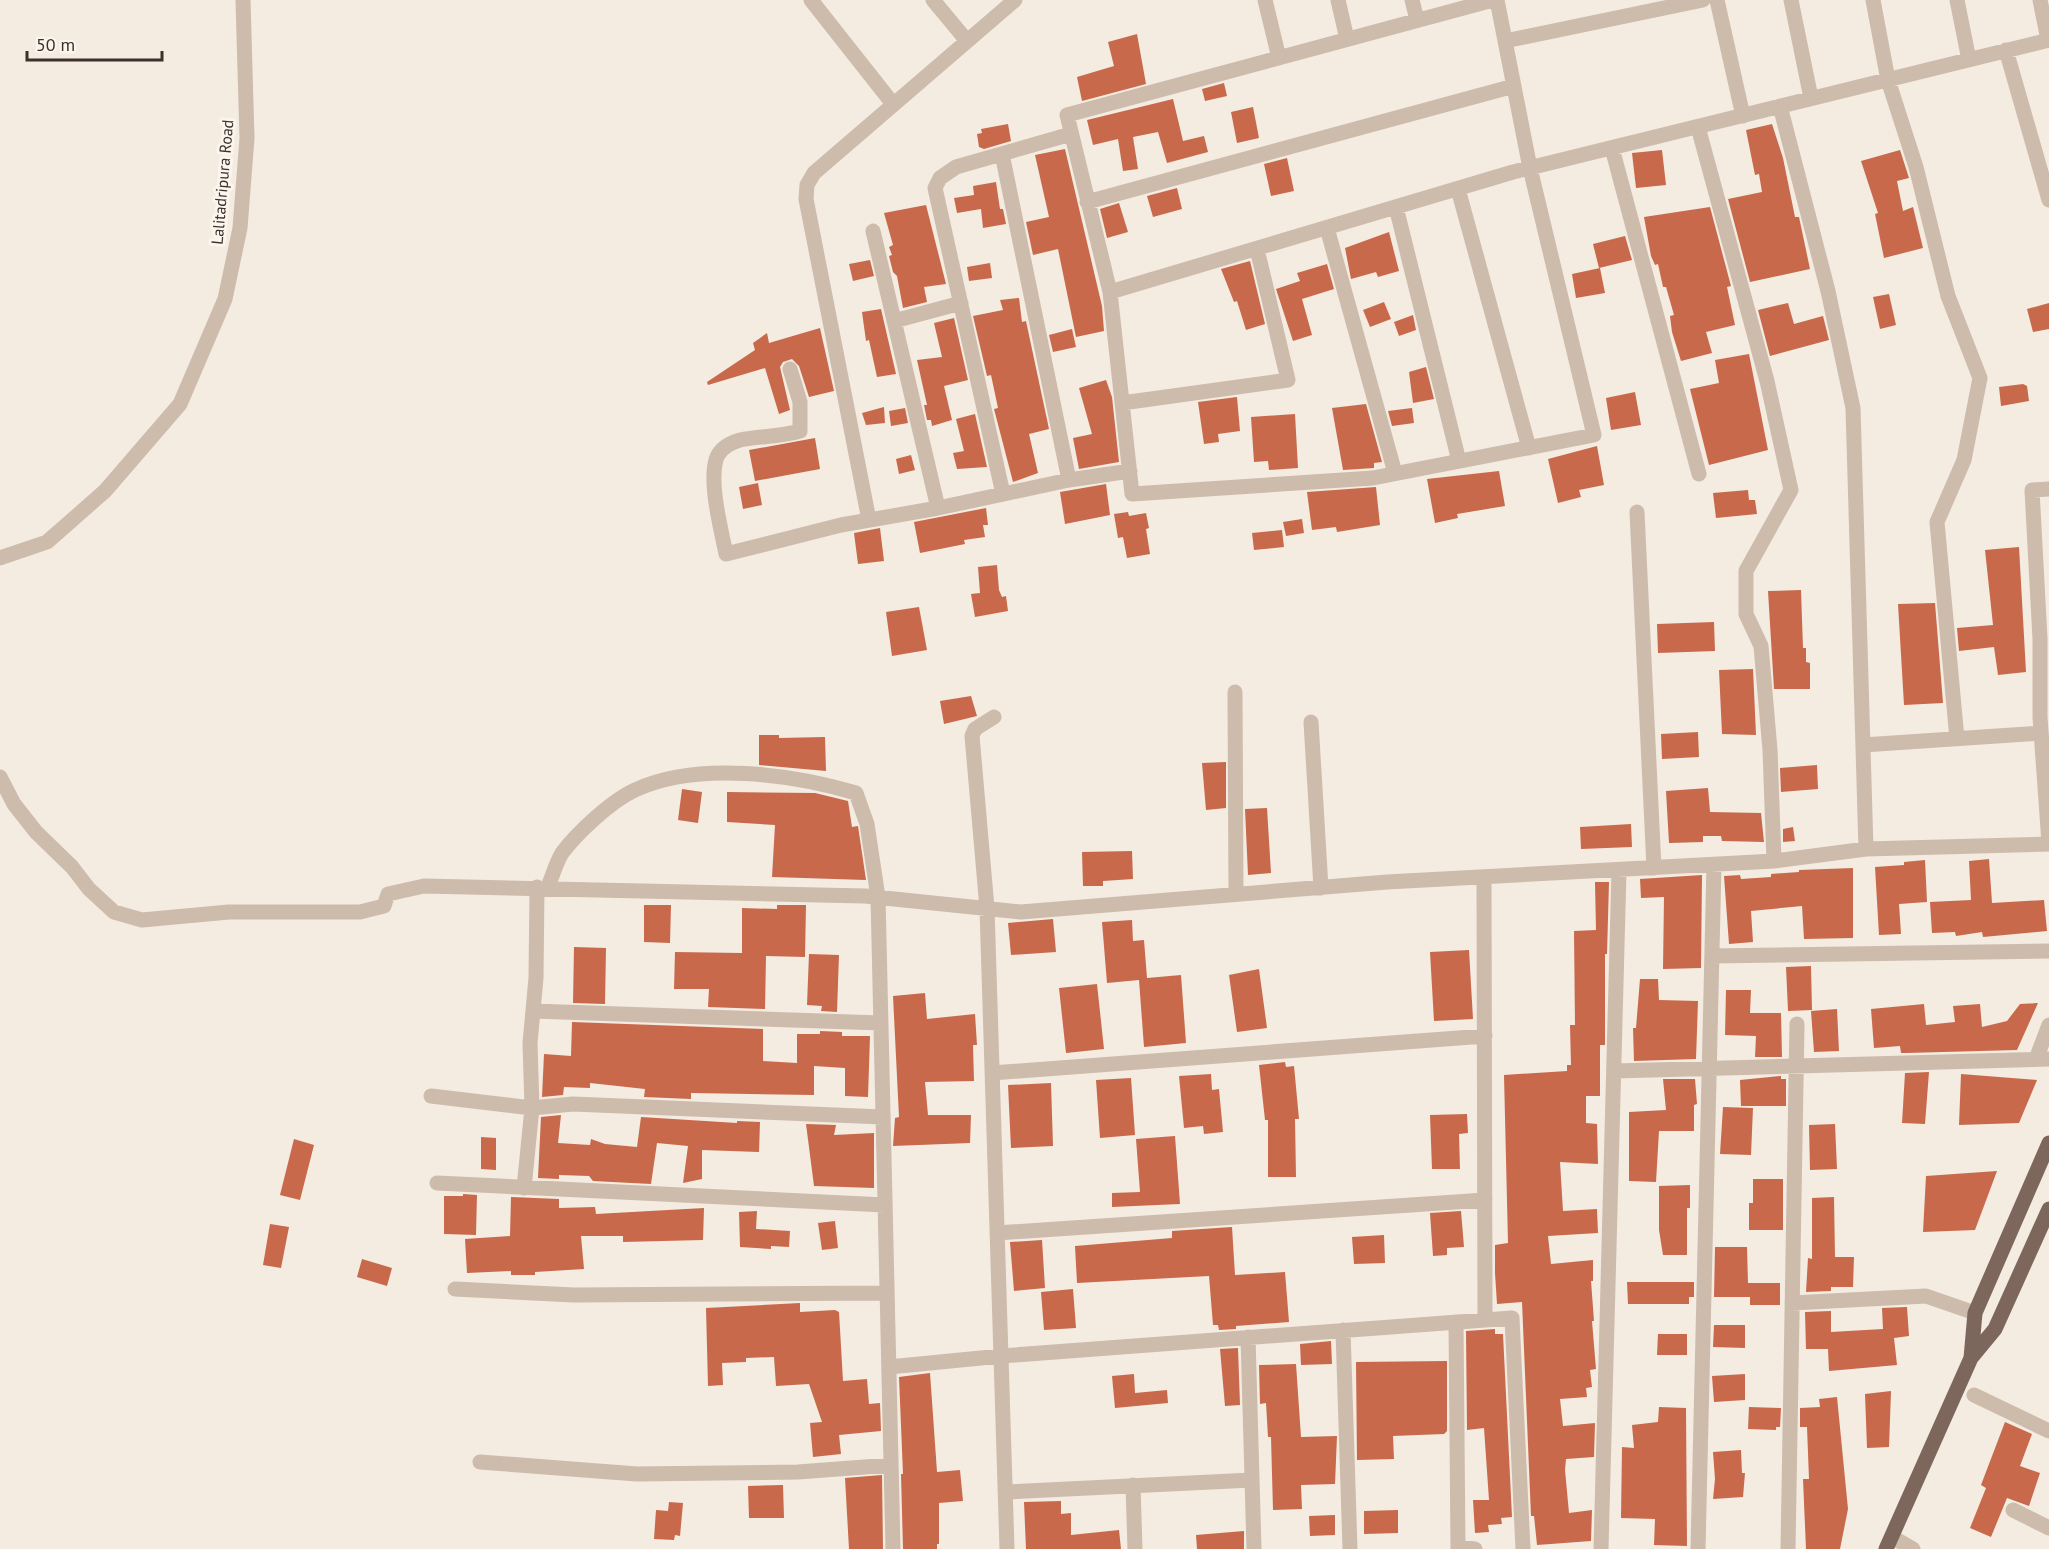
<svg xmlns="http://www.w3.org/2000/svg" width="2049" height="1549" font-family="'PT Sans',sans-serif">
	<rect width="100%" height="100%" fill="#f4ebe1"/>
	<path fill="#c8694b" d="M1137 34 1146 84 1082 101 1077 77 1114 66 1108 42Z
		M1224 83 1227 96 1205 101 1202 89Z
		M1173 99 1183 141 1204 136 1208 152 1167 163 1158 132 1133 137 1138 169 1123 171 1118 139 1093 145 1087 120Z
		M1253 107 1259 138 1237 143 1231 112Z
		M1008 124 1011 141 984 149 979 147 977 134 982 133 981 129Z
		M1772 124 1783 158 1795 217H1799L1810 269 1750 282 1728 199 1762 192 1759 174 1755 175 1746 130Z
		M1065 149 1102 306 1104 331 1076 337 1058 249 1033 255 1026 222 1049 217 1035 155Z
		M1662 150 1666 185 1636 188 1632 153Z
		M1900 150 1909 178 1897 181 1903 211 1913 207 1923 248 1884 258 1875 214 1878 213 1861 161Z
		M1287 158 1294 191 1271 196 1264 164Z
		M996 182 1000 209H1003L1006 224 983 228 981 209 957 213 954 198 974 195 973 186Z
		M1177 188 1182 209 1153 217 1147 196Z
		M1119 203 1128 232 1107 238 1100 209Z
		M926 205 946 284 924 287 927 302 903 308 897 276 893 272 889 256 892 255 889 247 893 245 884 213Z
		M1710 207 1731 286 1727 287 1735 325 1706 332 1712 353 1681 361 1672 332 1670 316 1674 315 1666 287H1663L1658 264 1655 265 1651 256 1644 217Z
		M1389 232 1399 271 1378 277 1376 272 1351 279 1345 248Z
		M1625 236 1632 260 1599 268 1593 244Z
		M870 260 874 276 853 281 849 264Z
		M1250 261 1265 324 1246 330 1237 301 1234 302 1221 269Z
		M990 263 992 278 969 281 967 267Z
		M1327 264 1334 289 1302 299 1312 335 1293 341 1276 289 1300 281 1297 273Z
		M1600 268 1605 293 1576 298 1572 274Z
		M1889 294 1896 325 1880 329 1873 297Z
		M1019 298 1022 322 1026 321 1049 429 1029 434 1038 473 1013 482 994 409 998 408 991 375 987 376 973 316 1003 310 1000 300Z
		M1384 302 1391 319 1370 327 1363 310Z
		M1788 303 1794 324 1823 316 1829 340 1770 356 1758 310Z
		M2049 303V329L2033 332 2027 309Z
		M881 309 896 374 877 377 869 340 866 341 862 312Z
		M1413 315 1416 330 1399 336 1394 322Z
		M954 318 968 380 944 386 952 420 932 426 931 420H927L924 405H927L917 360 942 357 934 323Z
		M820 328 834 391 809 397 799 366 792 359 783 362 780 367 790 410 779 414 765 368 708 385 707 382 755 350 753 343 767 333 769 343Z
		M1072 329 1076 347 1053 352 1049 335Z
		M1749 354 1768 450 1709 465 1690 389 1719 383 1715 360Z
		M1426 367 1434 399 1413 403 1409 372Z
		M1106 380 1112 397 1119 462 1079 469 1073 438 1092 434 1079 388Z
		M2023 384 2027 386 2029 401 2001 406 1999 387Z
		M1635 392 1641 425 1611 430 1606 398Z
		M1237 397 1240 431 1218 434 1219 442 1204 444 1198 402Z
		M1366 404 1382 462 1374 463V468L1343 470 1332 408Z
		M884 407 885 423 866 425 862 413Z
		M905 408 908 423 891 426 889 411Z
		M1412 408 1414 423 1392 426 1388 411Z
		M975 414 987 467 957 469 953 453 964 451 956 419Z
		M1295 414 1298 468 1269 470 1268 461 1254 462 1251 417Z
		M815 438 820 469 755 481 749 450Z
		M1597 446 1604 485 1579 490 1581 497 1558 503 1548 459Z
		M911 455 915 470 899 474 896 459Z
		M1499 471 1505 506 1457 514 1458 518 1435 523 1427 479Z
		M758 483 762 505 743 509 739 487Z
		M1106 484 1110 515 1065 524 1060 492Z
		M1376 487 1380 525 1337 532 1336 527 1312 530 1307 492Z
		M1748 490 1749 500H1755L1757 514 1716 518 1713 493Z
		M986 508 988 525H983L985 537 964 540 965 544 920 553 914 522Z
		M1128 512 1129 516 1146 513 1149 528 1146 529 1150 554 1127 558 1123 537 1118 538 1114 514Z
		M1302 519 1304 533 1286 536 1283 522Z
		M880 528 884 561 858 564 854 533Z
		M1282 530 1284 547 1254 550 1252 533Z
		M2019 547 2026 672 1998 675 1994 647 1959 651 1957 628 1993 625 1985 550Z
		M997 565 999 590 1002 597 1006 596 1008 611 975 617 971 594 980 593 978 567Z
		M1801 590 1803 648H1806V662L1810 663V689H1774L1768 591Z
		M1935 603 1943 703 1904 705 1898 604Z
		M919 607 927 650 892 656 886 612Z
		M1714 622 1715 651 1658 653 1657 624Z
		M1753 669 1756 735 1722 734 1719 670Z
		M971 696 977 716 944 724 940 701Z
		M1698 732 1699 757 1662 759 1661 734Z
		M759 735H779V738L825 737 826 771 759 765Z
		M1226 762V808L1206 810 1202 763Z
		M1817 765 1818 789 1781 792 1780 768Z
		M1708 788 1710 812 1761 813 1764 842 1722 841 1721 836H1703V842L1669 843 1666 791Z
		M682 789 702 792 698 823 678 820Z
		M727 792 815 793 848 801 852 827 858 826 866 880 772 877 775 825 727 822Z
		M1267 808 1271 873 1248 875 1245 809Z
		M1631 824 1632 847 1581 849 1580 827Z
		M1793 827 1795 841 1783 842V829Z
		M1132 851 1133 879 1103 881V886H1083L1082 852Z
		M1989 859 1992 903 2044 900 2047 931 1983 937 1982 932 1956 936 1955 932 1932 933 1930 902 1971 900 1969 861Z
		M1925 860 1927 902 1899 904 1901 934 1879 935 1875 867 1904 865V862Z
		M1853 868V938L1804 939 1802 906 1751 911 1753 942 1729 944 1724 876 1740 875 1741 879 1771 877V874L1799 872V870Z
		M1702 875 1701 968 1663 969 1664 897 1641 898 1640 879Z
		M1595 882H1609L1607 954H1605V1045H1600V1096H1586V1123L1597 1124 1598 1164 1560 1162 1563 1211 1597 1209 1598 1233 1548 1236 1551 1264 1593 1260V1281H1591L1594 1321H1592L1596 1369 1590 1370 1592 1387 1586 1388 1587 1397 1560 1399 1563 1426 1595 1423 1594 1457 1566 1459 1565 1470 1569 1513 1592 1510 1591 1541 1537 1545 1534 1516H1531L1522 1302 1497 1304 1495 1273V1245L1508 1243 1504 1075 1567 1071V1065H1571L1570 1025H1575L1574 931 1596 930Z
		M644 905H671L670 943 644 942Z
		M777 905H806L805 957 766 956 765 1009 708 1007 709 989H674L675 952 742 953V908L777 909Z
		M1053 919 1056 952 1011 955 1008 923Z
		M1132 920 1133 941 1144 940 1147 978 1181 975 1186 1043 1144 1047 1139 980 1107 983 1102 922Z
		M574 947 606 948 605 1004 573 1003Z
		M1469 950 1473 1019 1434 1021 1430 952Z
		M809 954 839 955 837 1012 821 1011 822 1006 807 1005Z
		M1811 966 1812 1010 1788 1011 1786 967Z
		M1259 969 1267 1028 1237 1032 1229 975Z
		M1640 979H1658L1659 1000 1698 1001 1696 1059 1634 1061 1633 1028H1636Z
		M1097 984 1104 1049 1066 1053 1059 988Z
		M1726 990H1751L1750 1013H1781L1782 1057H1755L1756 1036 1725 1035Z
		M925 993 927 1019 975 1014 977 1045H973L974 1081 925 1082 928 1115H971L970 1143 893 1146 895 1118 899 1117 893 996Z
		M2038 1003 2017 1050 1906 1053H1901L1900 1046 1874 1048 1871 1009 1924 1004 1926 1025 1955 1022 1953 1006 1980 1004 1982 1027 2007 1021 2020 1004Z
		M1837 1009 1839 1051 1814 1052 1811 1011Z
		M572 1022 763 1029V1061L797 1063V1034H820V1031L842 1032V1036H870L868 1097 845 1096V1068L814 1066V1095L691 1093V1099L644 1097 645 1089 590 1083V1088L564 1087 563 1095 542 1097 544 1054 571 1056Z
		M1285 1062 1286 1067 1294 1066 1299 1119H1295L1296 1177H1268V1120H1265L1259 1065Z
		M1929 1072 1925 1124 1902 1123 1905 1073Z
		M1211 1074 1212 1090 1219 1089 1223 1132 1204 1134 1203 1126 1184 1128 1179 1076Z
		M1961 1074 2037 1080 2019 1123 1959 1125Z
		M1781 1076V1079H1786V1106H1741L1740 1080Z
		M1131 1078 1135 1135 1100 1138 1096 1080Z
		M1663 1079H1695L1697 1104 1694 1105V1131H1659L1656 1182 1629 1181V1112L1666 1110Z
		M1051 1083 1053 1146 1011 1148 1008 1085Z
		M1723 1107 1753 1108 1751 1155 1720 1154Z
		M1467 1114 1468 1133 1459 1134 1460 1169H1432L1430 1115Z
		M561 1115 558 1143 590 1145 591 1139 605 1144 637 1147 641 1117 737 1123V1121L760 1122 759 1152 702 1150V1179L683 1183 688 1146 657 1143 651 1184 593 1181 589 1176 559 1175V1179L538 1178 541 1117Z
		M806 1124 836 1125 834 1135 874 1133V1188L814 1186Z
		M1835 1124 1837 1169 1810 1170 1809 1125Z
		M1175 1136 1180 1204 1112 1207V1193L1140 1192 1136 1139Z
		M481 1137 496 1138V1170L481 1169Z
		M294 1139 314 1145 300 1200 280 1195Z
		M1997 1171 1975 1230 1923 1232 1926 1176Z
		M1753 1179H1783V1230H1749V1203H1753Z
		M1690 1185V1208H1687V1255H1663L1659 1230V1186Z
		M463 1194 477 1195 476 1235 444 1234V1196H463Z
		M511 1197 559 1199V1208L595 1207 596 1214 704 1208 703 1240 623 1242V1236H581L584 1269 535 1272V1275H511V1271L467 1273 465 1239 510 1236Z
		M1834 1197 1835 1257H1854L1853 1287H1831V1291L1806 1292 1808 1258 1812 1259V1198Z
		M757 1211 756 1229 790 1231 789 1247 771 1246V1249L740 1247 739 1212Z
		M1461 1211 1464 1247 1447 1248V1255L1433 1256 1430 1213Z
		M835 1221 838 1248 822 1250 818 1223Z
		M270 1224 289 1227 281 1268 263 1265Z
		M1232 1227 1235 1275 1285 1272 1289 1322 1236 1326V1329L1219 1330 1218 1325H1213L1209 1276 1077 1283 1075 1246 1172 1238V1231Z
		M1384 1235 1385 1263 1354 1264 1352 1237Z
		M1042 1240 1045 1288 1014 1291 1010 1242Z
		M1715 1247H1747L1748 1283H1780V1305H1750V1297H1714Z
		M362 1259 392 1268 387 1286 357 1277Z
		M1627 1282H1694V1297H1689V1304H1628Z
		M1073 1289 1076 1328 1044 1330 1041 1292Z
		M800 1303V1312L835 1310 839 1312 843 1381 867 1379 869 1404 880 1403 881 1431 839 1435 841 1454 813 1457 810 1423 822 1422 809 1384 776 1386 774 1357 746 1358V1362L722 1363 723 1385 708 1386 706 1308Z
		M1907 1307 1909 1336 1894 1338 1897 1365 1829 1371 1828 1349H1806L1805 1312 1831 1311V1332L1883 1329 1882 1308Z
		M1714 1325H1745V1348L1713 1347Z
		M1495 1329V1334H1503L1512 1517 1501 1518 1502 1524 1488 1525 1489 1532 1475 1533 1473 1500H1489L1484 1428 1467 1430 1466 1331Z
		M1658 1334H1687V1355H1657Z
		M1331 1341 1332 1364 1301 1365 1300 1344Z
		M1238 1348 1240 1405 1225 1406 1220 1349Z
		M1447 1361V1431L1444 1434 1393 1436 1394 1459 1357 1460 1356 1362Z
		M1296 1364 1301 1437 1337 1436 1335 1484 1301 1485 1302 1509 1273 1510 1271 1437H1268L1266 1403 1260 1404 1259 1365Z
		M930 1373 937 1472 960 1470 963 1501 939 1503V1544H937V1549H903L901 1474H903L899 1377Z
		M1134 1374 1135 1393 1167 1390 1168 1403 1115 1408 1112 1376Z
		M1745 1374V1400L1714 1402 1712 1376Z
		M1891 1391 1889 1447 1867 1448 1865 1394Z
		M1837 1397 1848 1509 1840 1549H1806L1803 1479H1809L1807 1427H1800V1408L1820 1407 1819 1399Z
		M1659 1407 1686 1408 1687 1546 1654 1545 1655 1519 1621 1518 1622 1447 1634 1448 1632 1425 1658 1422Z
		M1749 1407 1781 1408 1780 1427H1776V1430L1748 1429Z
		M2005 1422 2032 1434 2020 1466 2040 1473 2029 1506 2007 1498 1991 1537 1970 1528 1986 1488 1981 1485Z
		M1741 1450 1742 1473H1745L1743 1497 1713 1499 1715 1479 1713 1452Z
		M882 1475 883 1549H849L845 1478Z
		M783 1485 784 1518H749L748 1486Z
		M1061 1501V1514L1071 1513V1535L1119 1530 1121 1549H1026L1024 1502Z
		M669 1502 683 1503 680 1536 675 1535 674 1540 654 1539 656 1510 668 1511Z
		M1398 1510V1533L1364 1534V1511Z
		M1335 1515V1535L1310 1536 1309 1516Z
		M1244 1531V1549H1197L1196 1535Z"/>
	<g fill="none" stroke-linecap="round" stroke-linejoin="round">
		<path stroke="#cdbbac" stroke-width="15" d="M811 0 893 104
			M933 0 967 41
			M1265 0 1279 58
			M1338 0 1347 39
			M1412 0 1417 20
			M1493 0 1067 115 1110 292 1132 494 1373 478 1594 435 1530 168 1497 0
			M1717 0 1743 116
			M1791 0 1811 98
			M1873 0 1888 80 1916 167 1948 296 1980 378 1964 460 1937 522 1957 739
			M1957 0 1969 60
			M2040 0 2048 40
			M1505 41 1703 0
			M2006 50 2049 200
			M1780 106 1828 291 1853 408 1866 849
			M1698 127 1767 381 1791 490 1746 571V614L1761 646 1770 750 1774 861
			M1612 148 1699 474
			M1002 154 1069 480
			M1458 189 1529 448
			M1087 202 1514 86
			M1396 207 1459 461
			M1327 228 1395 473
			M873 231 938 508
			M1110 292 1513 172 2049 40
			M894 321 961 303
			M790 369 800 402V431C780 437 760 436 740 440 730 443 719 449 716 460 709 484 721 529 726 554L841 525 938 508 1069 480 1130 471
			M1122 403 1288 380 1257 249
			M2049 489 2032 490 2040 639V717L2049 843
			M1003 494 935 188 940 178 956 167 1071 134
			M1637 512 1654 868
			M869 520 806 199 807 185 814 173 1015 0
			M1235 692 1236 894
			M994 717 975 729 972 736 987 908 1007 1549
			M1311 722 1321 888
			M1863 745 2041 733
			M0 777 14 804 36 832 72 867 89 889 114 912 142 920 229 912H360L384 906 388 894 424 886 865 896 1021 912 1387 882 1774 861 1866 849 2049 844
			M1484 877 1485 1320
			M548 887C552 877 556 863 562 853 577 833 611 801 635 790 697 761 792 774 856 793L867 824 878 897 893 1549
			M1712 956 2049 951
			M533 1011 881 1023
			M2036 1059 2049 1025
			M1615 1071 2049 1059
			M992 1073 1485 1036
			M431 1096 532 1108 573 1104 883 1117
			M437 1183 885 1205
			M524 1188 532 1108 530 1043 536 978 537 887
			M997 1233 1485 1200
			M455 1289 574 1295 887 1293
			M1792 1303 1926 1296 1975 1313
			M1456 1322 1458 1549
			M1343 1330 1350 1549
			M1248 1337 1254 1549
			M889 1367 1001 1356 1512 1318 1523 1549
			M1974 1395 2049 1431
			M480 1462 637 1474 798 1472 891 1465
			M1133 1485 1135 1549
			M1006 1492 1252 1480
			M2013 1510 2049 1528
			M1892 1537 1913 1549
			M1458 1547 1475 1549
			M1601 1549 1619 870
			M1698 1549 1714 865
			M1788 1549 1797 1024"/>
		<path stroke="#cdbbac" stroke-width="15" d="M0 558 47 542 105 491 180 404 225 299 240 228 247 138 243 0"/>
		<path stroke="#7d675c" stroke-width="15" d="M1971 1358 1975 1313 2049 1143
			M1886 1549 1971 1358 1995 1329 2049 1209"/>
	</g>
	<g text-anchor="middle" stroke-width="6" stroke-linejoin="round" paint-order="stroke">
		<g font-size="16" fill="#3b302b" stroke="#fbf5ee">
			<text transform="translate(222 182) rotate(-85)" y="6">Lalitadripura Road</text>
		</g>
	</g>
	<path d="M27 51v9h135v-9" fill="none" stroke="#3b302b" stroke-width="3"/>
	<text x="36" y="51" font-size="18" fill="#3b302b" stroke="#fbf5ee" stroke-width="4.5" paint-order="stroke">50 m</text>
</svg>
